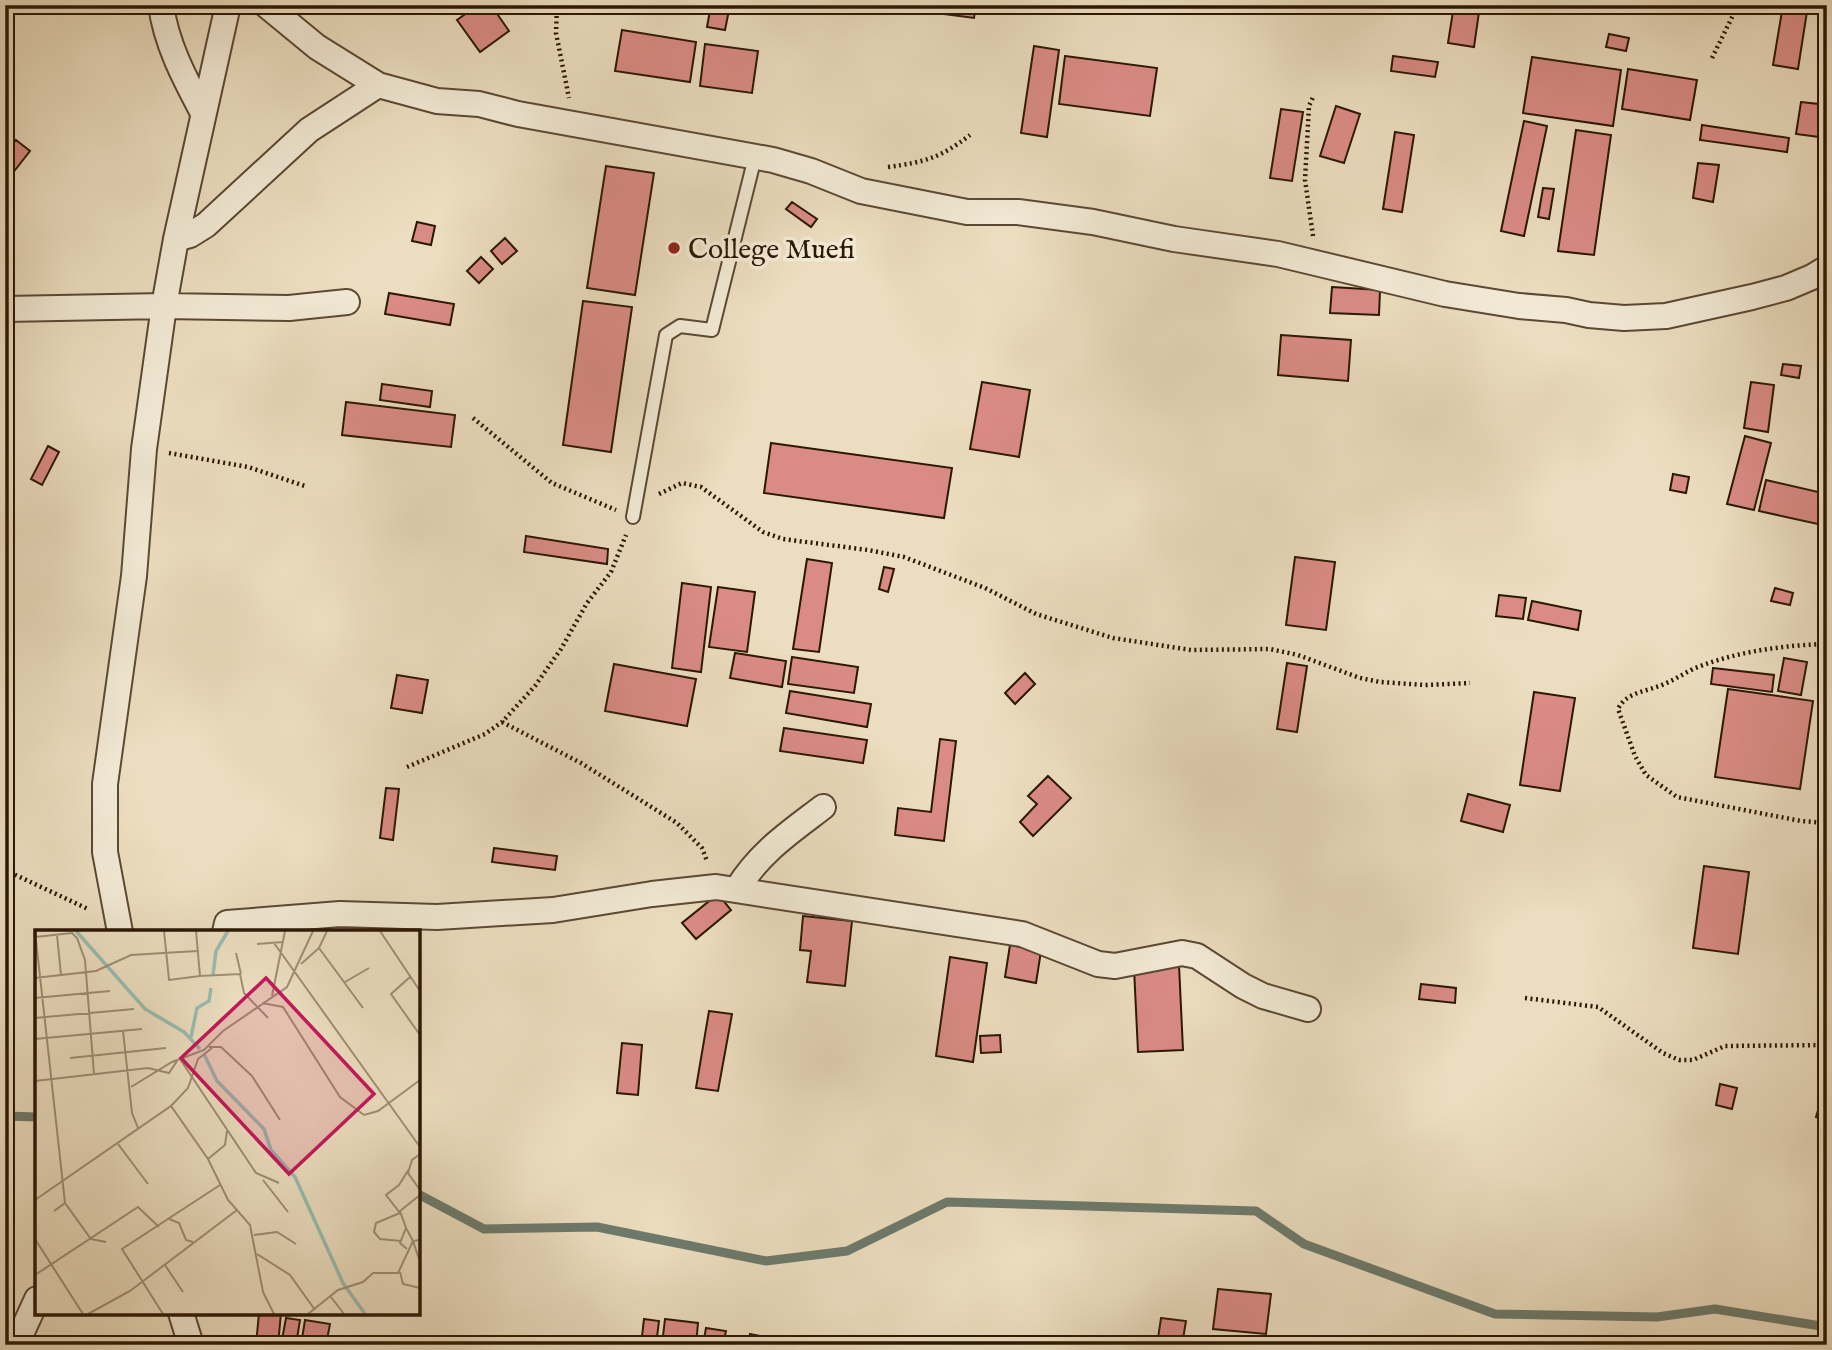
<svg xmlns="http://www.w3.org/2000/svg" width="1832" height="1350" font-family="'IM FELL English',serif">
	<rect width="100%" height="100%" fill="#ebddbf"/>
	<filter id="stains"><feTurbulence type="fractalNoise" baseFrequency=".00286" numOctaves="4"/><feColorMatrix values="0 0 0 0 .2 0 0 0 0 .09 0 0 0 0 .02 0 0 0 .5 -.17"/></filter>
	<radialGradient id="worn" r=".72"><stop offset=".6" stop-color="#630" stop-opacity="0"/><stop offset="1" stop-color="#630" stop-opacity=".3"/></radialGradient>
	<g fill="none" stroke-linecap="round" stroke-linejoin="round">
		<path stroke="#6d7a6c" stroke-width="9" d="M5 1116 37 1117
			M418 1194 484 1229 597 1227 766 1261 847 1251 947 1202 1256 1211 1304 1244 1495 1314 1657 1317 1715 1309 1827 1327"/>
	</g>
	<path fill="#da8b85" stroke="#2c1705" stroke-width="2" d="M478 5H491L509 31 480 52 457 20Z
		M711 5H730L725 30 707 27Z
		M898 5H976L974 18 898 8Z
		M1073 5H1108L1107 12Z
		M1454 5H1480L1474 47 1448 43Z
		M1783 5H1808L1798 69 1773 65Z
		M622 30 696 42 690 82 615 71Z
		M1609 34 1629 38 1626 51 1606 47Z
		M705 44 758 51 752 93 700 86Z
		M1034 46 1059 50 1047 137 1021 133Z
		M1065 56 1157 68 1150 116 1059 104Z
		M1393 56 1438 62 1435 77 1391 71Z
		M1532 57 1621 70 1613 126 1523 113Z
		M1628 69 1697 80 1690 120 1622 109Z
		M1801 102 1827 105V138L1796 134Z
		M1336 106 1360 114 1344 163 1320 156Z
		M1281 109 1303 112 1292 181 1270 178Z
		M1524 121 1547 126 1524 236 1501 231Z
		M1702 125 1789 138 1787 152 1700 140Z
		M1576 130 1611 135 1594 255 1558 251Z
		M1395 132 1414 135 1402 212 1383 209Z
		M16 140 30 151 12 174 5 169V154Z
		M1698 163 1719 165 1713 202 1693 198Z
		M606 166 654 173 635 295 587 288Z
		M1543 188 1554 189 1549 219 1538 217Z
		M792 202 817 219 811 227 786 209Z
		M417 222 435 226 431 245 412 241Z
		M505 238 517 251 502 264 491 251Z
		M481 257 493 269 479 283 467 271Z
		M1332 287 1380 290 1379 315 1330 313Z
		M389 293 454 304 450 325 385 314Z
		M583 301 632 307 611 452 563 445Z
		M1281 335 1351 340 1348 381 1278 375Z
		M1783 364 1801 366 1799 378 1781 375Z
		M982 382 1030 390 1019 457 970 449Z
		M1751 382 1774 385 1768 432 1744 428Z
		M382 384 432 391 430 407 380 400Z
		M346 402 455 415 451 447 342 435Z
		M1745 436 1771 443 1754 510 1727 504Z
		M771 443 952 468 944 518 764 493Z
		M48 446 59 452 42 485 31 479Z
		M1673 474 1689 477 1686 493 1670 490Z
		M1766 480 1827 494V526L1759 511Z
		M526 536 608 549 607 564 524 552Z
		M1295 557 1335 562 1326 630 1286 625Z
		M807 559 832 563 819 652 793 649Z
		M884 567 894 569 888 592 879 589Z
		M682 583 711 587 701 672 672 668Z
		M718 587 755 592 747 652 709 647Z
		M1775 588 1793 593 1790 605 1771 601Z
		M1499 595 1526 598 1523 619 1496 616Z
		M1532 601 1581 611 1578 630 1528 620Z
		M735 653 786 661 782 687 730 678Z
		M792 657 858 667 854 693 788 684Z
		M1784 658 1807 662 1801 695 1778 691Z
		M1287 663 1307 666 1297 732 1277 729Z
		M614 664 696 679 687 726 605 711Z
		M1713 668 1774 675 1772 692 1711 684Z
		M1025 673 1035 684 1015 704 1005 693Z
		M397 675 428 680 422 713 391 708Z
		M1728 689 1813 701 1800 789 1715 777Z
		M790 691 871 704 867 727 786 713Z
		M1534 692 1575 698 1560 791 1520 785Z
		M784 728 867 740 863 763 780 751Z
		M940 739 956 741 944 841 895 835 898 808 931 812Z
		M1048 776 1071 798 1033 836 1020 822 1037 804 1028 796Z
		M386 788 399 789 393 840 380 838Z
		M1468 794 1510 805 1503 832 1461 821Z
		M494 848 557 856 555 870 492 862Z
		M1704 866 1749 872 1738 954 1693 948Z
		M718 894 731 910 696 939 682 923Z
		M803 916 852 921 845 986 807 982 811 951 800 950Z
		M1010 945 1041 951 1036 983 1005 977Z
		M950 957 987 963 973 1062 936 1056Z
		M1179 965 1183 1050 1138 1052 1134 968Z
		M1421 984 1456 988 1455 1003 1419 999Z
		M709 1011 732 1014 718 1091 696 1088Z
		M1000 1035 1001 1052 981 1053 980 1036Z
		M622 1043 642 1045 638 1095 617 1093Z
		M1720 1084 1737 1088 1732 1109 1716 1105Z
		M1825 1087H1827V1120L1816 1117Z
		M1218 1289 1271 1294 1266 1334 1213 1329Z
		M259 1313H281L278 1345H256Z
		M286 1318 300 1320 296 1345H281Z
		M1161 1318 1186 1321 1182 1345H1157Z
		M644 1319 659 1321 656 1345H641Z
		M665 1319 698 1323 696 1345H662Z
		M305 1320 330 1324 326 1345H301Z
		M706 1328 726 1331 723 1345H703Z
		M750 1334 765 1337 764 1345H748Z"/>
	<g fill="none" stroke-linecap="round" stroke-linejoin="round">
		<defs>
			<path id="service" d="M633 517 666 335 680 326 712 330 755 157"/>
			<path id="minor" d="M161 5C166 44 185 79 203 113
				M266 5 317 47 378 85
				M176 239 190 235 206 225 309 130 378 85 437 101 479 104 518 114 773 160 811 171 861 191 967 212H1018L1093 222 1174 239 1278 254 1445 294 1519 306 1566 310 1589 315 1624 318 1666 316 1752 297 1786 288 1812 277 1827 268
				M5 309 164 306 289 308 347 302
				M737 889C760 852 789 833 823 807
				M120 932 105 852V784L134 576 144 449 164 306 176 239 228 5
				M225 932 227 923 340 914 437 917 553 910 652 894 716 887 1022 934 1098 964 1115 966 1182 953 1197 956 1243 986 1263 996 1308 1009
				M181 1313 191 1345
				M16 1345 37 1299"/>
		</defs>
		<use href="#service" stroke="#5c4834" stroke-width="16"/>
		<use href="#minor" stroke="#5c4834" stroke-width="28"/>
		<path stroke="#2c1705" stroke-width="4.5" stroke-dasharray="2 3.5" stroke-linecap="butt" d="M557 5 556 33 569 98
			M1712 58 1738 5
			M888 167C925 162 940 158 970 135
			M1313 236 1305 180 1309 106 1314 95
			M473 418 552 483 616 510
			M169 453 248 467 305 486
			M659 494 682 483 701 487 763 532 783 539 868 550 904 557 985 588 1036 614 1113 638 1191 650 1270 649 1298 655 1360 678 1380 682 1425 685 1470 683
			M1827 644C1783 645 1734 652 1693 669 1683 674 1674 680 1664 684 1647 692 1627 691 1618 709L1635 756 1646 775 1677 797 1801 821 1827 823
			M502 722 581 763 677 823 702 848 707 861
			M407 767 485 734 502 722 535 686 561 649 587 603 611 572 626 535
			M5 870 88 909
			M1525 998 1598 1007 1663 1053 1679 1060H1693L1725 1046 1827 1045"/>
		<use href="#service" stroke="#f2e9d5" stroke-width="12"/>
		<use href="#minor" stroke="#f2e9d5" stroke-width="24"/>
	</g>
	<circle fill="#8f2418" stroke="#f2e9d5" stroke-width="2.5" cx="674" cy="248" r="7"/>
	<g text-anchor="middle" stroke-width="7" stroke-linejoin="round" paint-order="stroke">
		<g font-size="28" fill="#2c1705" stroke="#f2e9d5" text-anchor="start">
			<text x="688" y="258">College Muefi</text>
		</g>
	</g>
	<g transform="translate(35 930)">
		<rect width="385" height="385" fill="#ebddbf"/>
		<path fill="none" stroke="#98bcb0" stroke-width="3.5" d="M41 1 110 79 149 102 165 119M178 45 181 21 193 1M156 107 162 78 174 71 176 58M169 124 182 151 229 199 236 220 260 247 308 353 330 384"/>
		<path fill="none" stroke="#9f8e75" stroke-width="2" d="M0 1 30 273 19 281M129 1 134 50 165 46M161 1 165 46 205 44 209 63 233 88M345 1 385 61M22 5 26 45M0 7 37 3 42 8 50 30 59 144M239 13 385 217M222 14 248 12M284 18 328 78M201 23 206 44M266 34 284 18 292 1M375 47 356 64 385 105M0 48 61 41 96 25 162 21M310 52 334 38M237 66 250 1M0 68 75 61M227 73 248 77 305 167 329 185 343 181 385 150M0 88 99 79M88 101 97 183 103 198M0 109 107 99M174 117H186L217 146 245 190M35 128 131 118M145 129 221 243 244 253M0 151 113 138 134 143 142 131M96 157 137 132 169 120 188 101 252 57 278 1M136 176 153 158 163 129 177 118M83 214 113 254M385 224 377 230 373 243 385 260M173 229 190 215 192 201M228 250 253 282M0 270 136 176 173 229 193 270 215 295 228 362 239 384M30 273 56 309 71 312M134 289 144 293 151 310 158 312M219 305 242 302 261 314M0 309 48 384M385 310 378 311 385 332M366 311 345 309 339 302 341 293 365 283 351 265 364 255 374 239M372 319 365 313 371 298 365 281 385 265M222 324 255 345 280 380M130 335 148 362M365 342 368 354 385 358M0 345 103 277 124 297M296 367 309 384M53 384 95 361 202 280M128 384 87 319 185 255M273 384 303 360 328 352 338 343H363L378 311 371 298"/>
		<path fill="#c2185b" fill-opacity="0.15" stroke="#c2185b" stroke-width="3.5" d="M231 48 339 164 254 244 146 128Z"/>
		<rect width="385" height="385" fill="none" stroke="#2c1705" stroke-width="3.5"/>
	</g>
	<rect width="1832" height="1350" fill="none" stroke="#ebddbf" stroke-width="28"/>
	<rect x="7" y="7" width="1818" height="1336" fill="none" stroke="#2c1705" stroke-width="3.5"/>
	<rect x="14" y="14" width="1804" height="1322" fill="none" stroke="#2c1705" stroke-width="2"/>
	<rect width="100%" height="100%" filter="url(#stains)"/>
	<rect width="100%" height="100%" fill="url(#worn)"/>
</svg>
